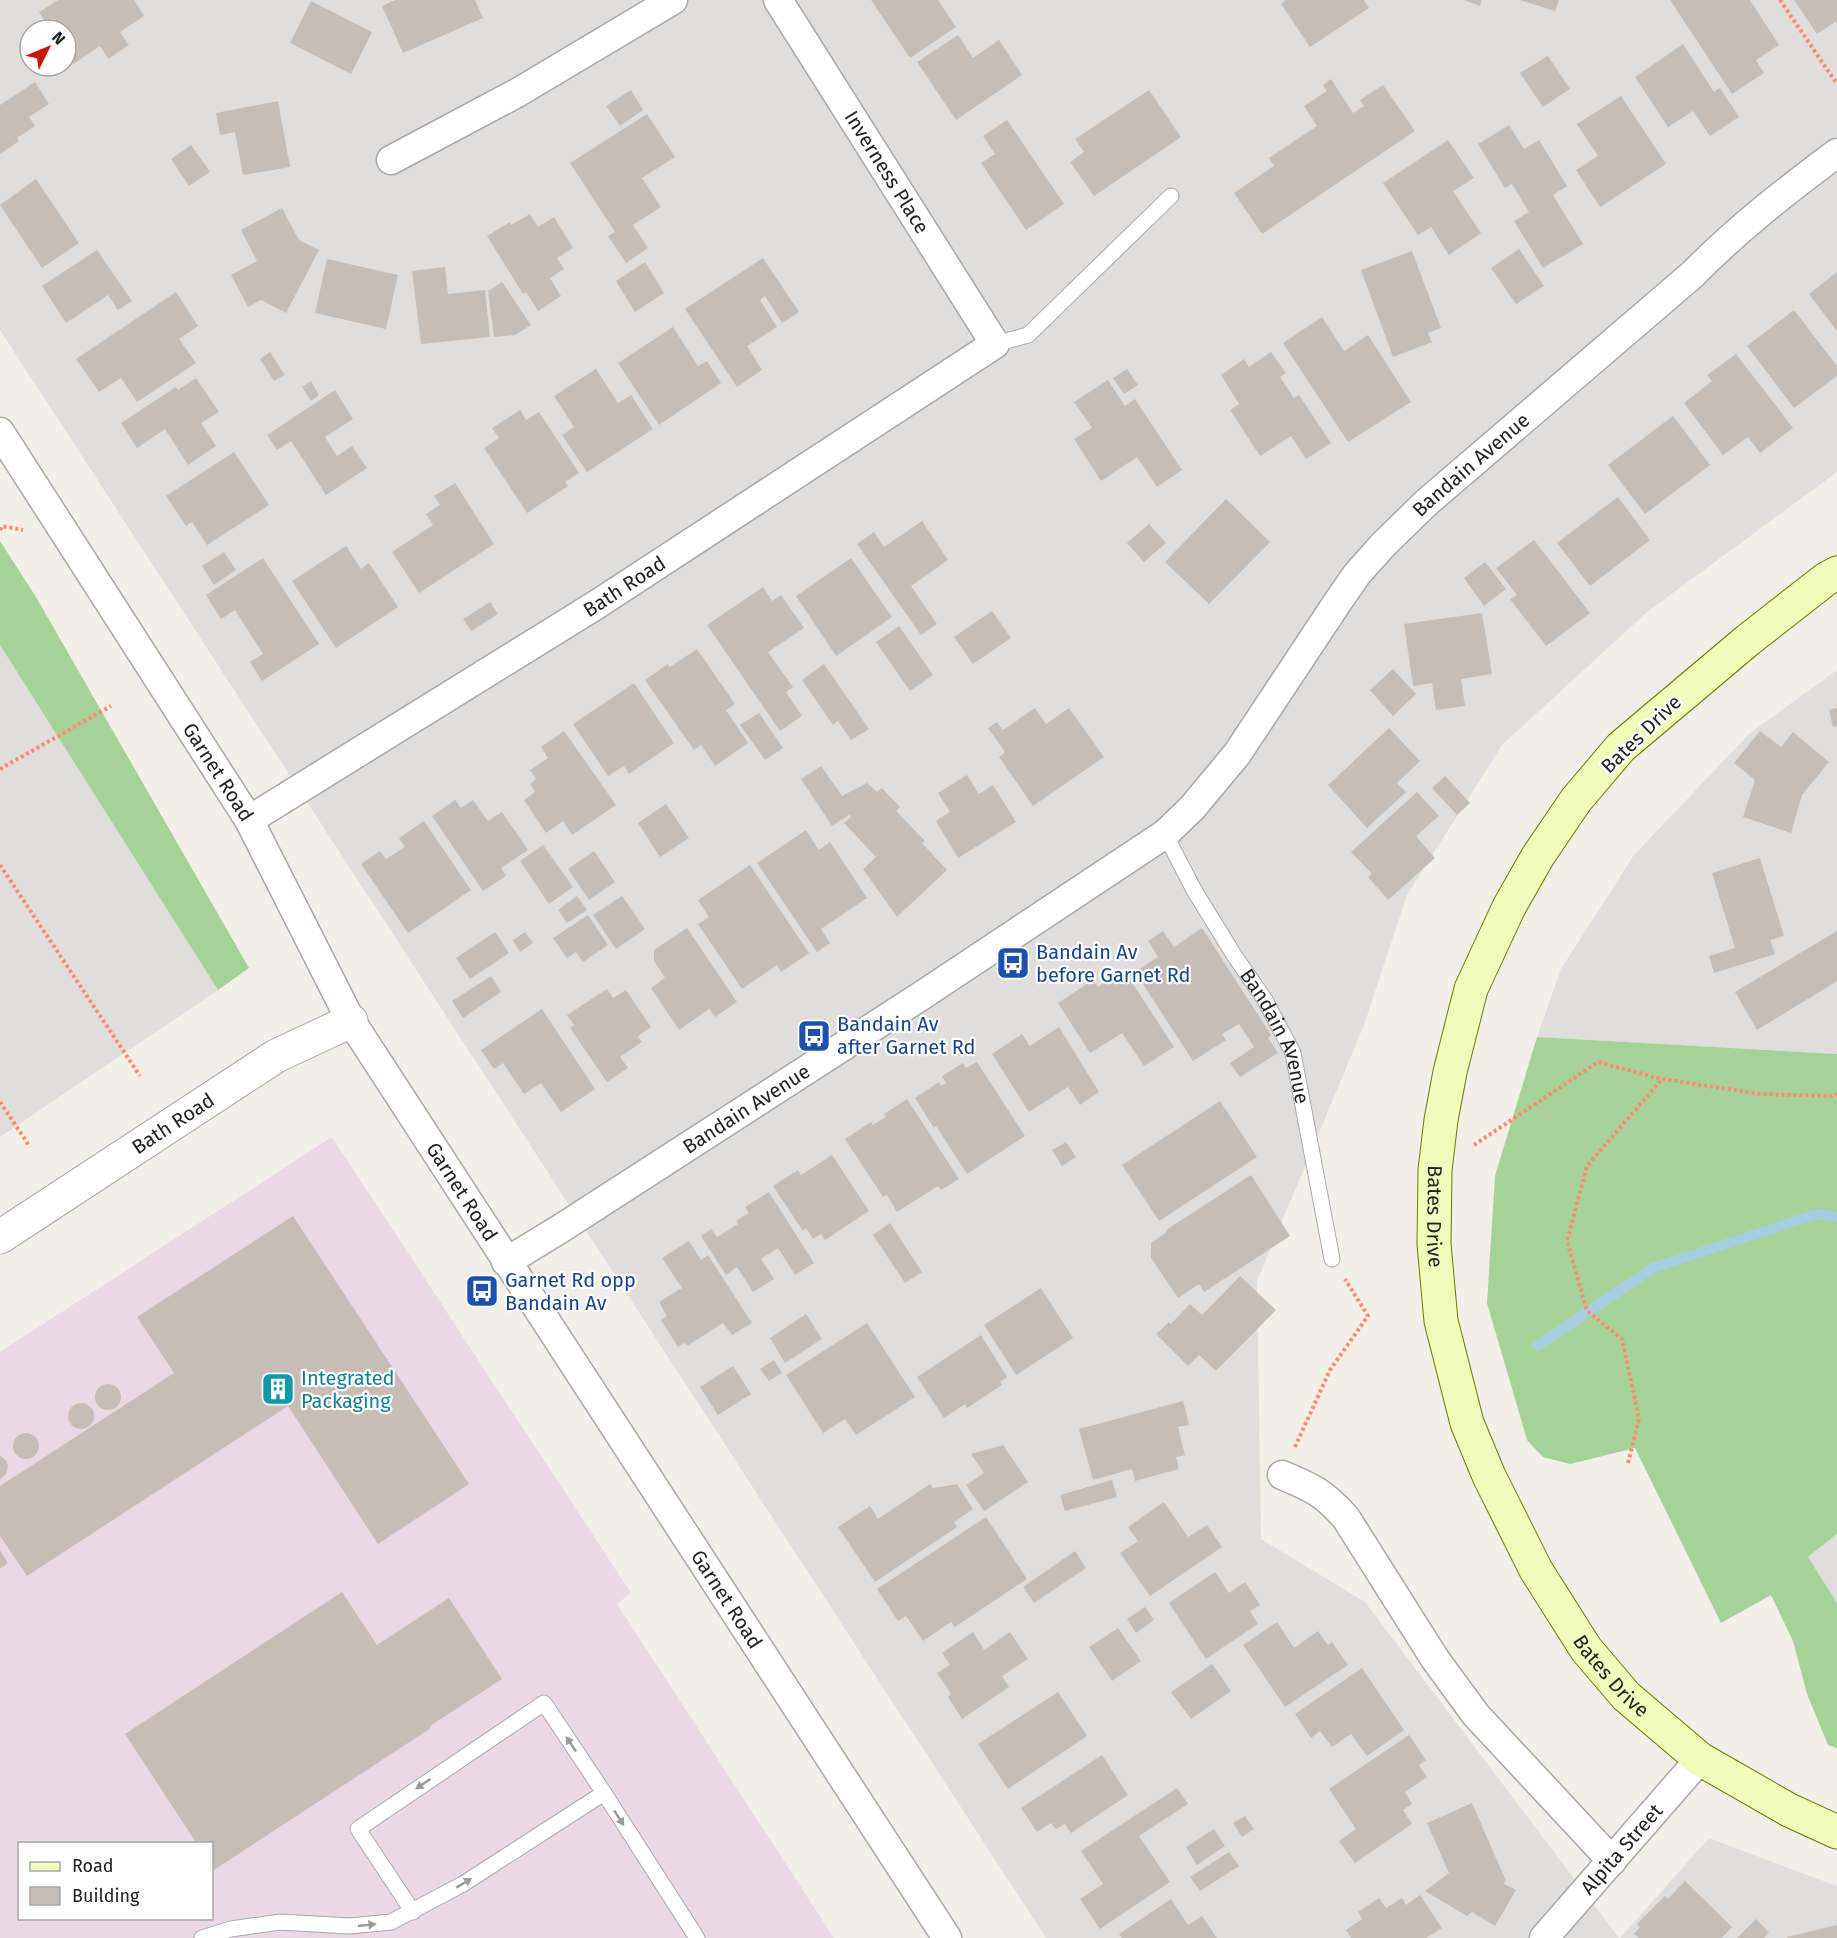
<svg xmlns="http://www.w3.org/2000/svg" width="1837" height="1938" font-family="'Fira Sans',sans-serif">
	<rect width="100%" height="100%" fill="#f1efe7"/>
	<path fill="#dfdedd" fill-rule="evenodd" d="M0 0H1837V472L1647 612 1502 745 1407 895 1364 1025 1257 1281 1261 1539 1365 1602 1619 1938H1046L0 330ZM30 30H66V66H30Z
		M0 645 218 990 0 1137Z
		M1837 670V1054L1537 1037 1561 969 1634 855 1750 733Z
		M1837 1534V1603L1808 1557Z
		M1709 1838 1837 1886V1938H1620Z"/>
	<path fill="#ead9e5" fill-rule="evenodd" d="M332 1137 631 1593 617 1604 834 1938H0V1352ZM20 1844H212V1918H20Z"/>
	<path fill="#a6d29a" d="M0 541 36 597 249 968 218 990 0 645Z
		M1537 1037 1837 1054V1534L1808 1557 1837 1603V1748L1828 1745 1807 1694 1793 1641 1771 1595 1721 1623 1635 1448 1570 1464 1543 1457 1527 1440 1487 1303 1495 1176Z"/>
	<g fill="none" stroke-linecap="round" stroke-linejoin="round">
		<path stroke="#a6cde0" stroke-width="10" d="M1537 1346 1653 1268 1817 1214 1837 1217"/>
	</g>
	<path fill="#c6beb6" d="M58 0H134L144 16 120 32 129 45 108 59 100 46 73 64 66 53V30H51L39 12Z
		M395 0H475L483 18 403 53 382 6Z
		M871 0H938L956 27 910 58Z
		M1286 0H1364L1369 8 1310 47 1281 4Z
		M1464 0H1482L1480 6Z
		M1520 0H1559L1555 11Z
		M1670 0H1750L1779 45 1756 60 1764 73 1732 94Z
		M1794 0H1837V24L1835 22 1817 34Z
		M311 1 372 32 351 74 290 43Z
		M958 35 973 58 999 40 1022 75 956 120 917 62Z
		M1683 44 1714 92 1720 88 1739 117 1710 136 1693 111 1668 127 1635 77Z
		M1548 56 1570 89 1543 107 1520 73Z
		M1331 79 1353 113 1364 106 1360 100 1383 85 1415 131 1262 234 1234 193 1274 166 1269 158 1317 126 1304 106 1327 91 1323 85Z
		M35 82 49 104 29 117 35 126 17 138 19 141 0 154V105Z
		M631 90 643 110 620 126 606 106Z
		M1149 90 1181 137 1094 196 1070 162 1084 152 1075 139Z
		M1621 96 1666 164 1600 207 1576 170 1598 156 1577 124Z
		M278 101 290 167 243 175 235 132 220 135 216 113Z
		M647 114 675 157 642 178 661 207 633 225 648 248 626 263 608 236 615 232 570 163Z
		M1007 120 1064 204 1026 230 981 163 995 154 983 136Z
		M1509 125 1524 149 1539 140 1567 186 1553 195 1583 244 1543 268 1514 221 1529 212 1512 184 1505 188 1478 144Z
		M1448 140 1474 178 1453 191 1481 233 1449 255 1431 227 1418 235 1383 183Z
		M191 145 210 172 189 186 171 159Z
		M36 179 79 243 42 268 0 205Z
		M282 208 299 240 319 250 286 313 261 300 248 307 231 275 257 261 241 230Z
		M530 214 538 227 554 217 573 248 557 258 564 269 550 278 561 296 538 311 526 292 523 294 487 236 510 222 511 225Z
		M1519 249 1544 286 1516 304 1491 268Z
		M97 250 132 301 118 310 108 295 66 323 42 286Z
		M1412 251 1441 328 1428 333 1432 342 1393 357 1361 270Z
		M763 258 799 312 782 323 765 296 760 300 777 327 747 346 762 370 737 387 685 309Z
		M327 259 398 275 386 329 315 313Z
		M645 262 664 293 635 312 616 281Z
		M445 267 448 294 485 290 490 337 421 344 412 271Z
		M1837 272V331L1809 294Z
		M502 282 531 325 515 335 494 337 488 291Z
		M176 292 198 326 179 339 196 363 137 402 121 378 99 392 76 359Z
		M1794 310 1837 366V376L1794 408 1747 346Z
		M1322 317 1344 351 1368 335 1411 402 1348 442 1283 343Z
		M673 327 698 366 707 361 721 383 659 425 618 363Z
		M270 352 285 375 274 381 260 359Z
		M1271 352 1286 373 1280 377 1294 398 1299 395 1331 443 1306 459 1291 436 1260 456 1230 410 1239 404 1221 375 1244 359 1249 367Z
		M1736 354 1793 428 1760 453 1748 437 1723 455 1684 403 1712 381 1707 375Z
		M596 369 618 403 631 395 653 429 587 472 562 435 574 427 554 396Z
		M1127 369 1138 385 1124 394 1113 378Z
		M196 378 219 412 201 423 216 446 188 465 165 429 137 448 121 423 176 387 178 390Z
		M1108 380 1125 406 1135 399 1182 470 1157 487 1137 457 1101 481 1074 439 1092 428 1074 402Z
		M311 381 319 395 311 401 302 387Z
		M335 390 353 419 325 437 337 456 352 446 367 468 326 495 291 441 277 450 267 435Z
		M520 410 526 420 539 412 579 473 565 482 568 486 527 513 484 448 499 438 492 428Z
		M1673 416 1710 465 1645 514 1608 465Z
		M234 452 269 505 207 545 192 522 186 526 166 496Z
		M455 483 494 544 419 593 392 552 433 525 426 514 440 505 434 496Z
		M1618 497 1650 540 1590 586 1557 543Z
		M1226 499 1270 542 1209 604 1165 562Z
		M922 521 948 560 911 586 937 624 921 635 857 544 874 532 884 547Z
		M1149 524 1166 543 1144 562 1127 543Z
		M1534 540 1590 613 1546 646 1510 599 1517 595 1496 568Z
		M346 546 361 569 369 563 398 607 336 648 292 581Z
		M224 552 236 570 214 585 202 566Z
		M263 558 319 644 262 681 250 662 263 654 235 610 221 619 206 595Z
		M851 558 892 617 836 656 796 596Z
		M1485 562 1506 589 1484 606 1464 578Z
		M763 587 772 601 781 595 804 628 768 652 793 687 786 692 802 716 780 731 707 625Z
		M490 602 498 614 471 631 463 619Z
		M992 611 1011 638 973 664 954 637Z
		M1482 613 1492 674 1461 679 1465 706 1436 710 1432 683 1413 686 1404 624Z
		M899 626 933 675 910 691 876 642Z
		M697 649 735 704 726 710 748 743 715 766 701 745 694 750 645 680 668 664 670 667Z
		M824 664 869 729 851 740 838 721 833 725 802 680Z
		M1393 669 1416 694 1393 716 1370 690Z
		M634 683 674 743 629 774 624 766 608 776 573 724Z
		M1035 708 1046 724 1069 708 1104 757 1033 806 999 757 1005 752 988 728 997 722 1003 730Z
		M1837 708V726L1833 727 1829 710Z
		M759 713 783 748 765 760 740 725Z
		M1389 728 1420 761 1397 783 1406 792 1367 828 1328 785Z
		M564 731 616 805 572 835 563 821 546 833 524 800 535 792 530 784 536 779 530 770 548 758 541 747Z
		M1760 731 1781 747 1793 732 1829 762 1802 795 1791 833 1743 817 1755 780 1734 763Z
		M821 766 842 796 867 783 877 792 882 788 900 807 896 811 925 841 922 843 947 870 897 917 863 869 876 857 844 823 851 817 849 815 832 826 801 779Z
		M967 775 979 794 993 785 1016 822 958 858 936 821 950 812 938 793Z
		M1445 776 1470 803 1457 815 1432 788Z
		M1417 792 1439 816 1416 836 1435 858 1388 900 1368 877 1372 874 1351 852Z
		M455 800 461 808 473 800 488 821 502 812 528 850 501 868 506 876 483 891 432 816Z
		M666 804 689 838 660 857 638 823Z
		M424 821 471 890 408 933 361 864 380 851 386 859 405 847 399 838Z
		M806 830 819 850 830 842 867 898 821 929 830 943 817 952 757 863Z
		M543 845 573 887 549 904 520 861Z
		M594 851 615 882 589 900 568 869Z
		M1760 858 1784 936 1770 940 1775 954 1714 973 1709 956 1735 948 1712 873Z
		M750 865 809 953 781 972 777 965 742 989 698 924 709 917 698 900Z
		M577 896 587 910 567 923 558 910Z
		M622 896 645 929 616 949 593 915Z
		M588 915 608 945 583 962 576 952 567 958 553 938Z
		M687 928 737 1002 715 1017 709 1009 679 1030 651 988 665 978 654 961V950Z
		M1202 928 1271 1035 1268 1038 1278 1053 1240 1077 1230 1063 1254 1047 1239 1024 1222 1034 1226 1040 1193 1061 1135 972 1158 957 1148 941 1163 931 1174 947Z
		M1837 931V981L1757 1030 1735 992Z
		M495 932 509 953 470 979 456 958Z
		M525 932 533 943 520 952 513 940Z
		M1124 970 1174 1047 1144 1066 1122 1033 1090 1053 1058 1003 1093 980 1098 987Z
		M491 976 501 992 463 1018 452 1001Z
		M607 989 613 998 626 990 651 1027 638 1036 642 1042 620 1057 628 1068 607 1082 570 1028 574 1025 567 1015Z
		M542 1009 595 1089 561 1112 541 1083 524 1094 503 1063 494 1069 481 1050Z
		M1059 1027 1099 1092 1080 1105 1068 1087 1029 1112 992 1054 1022 1034 1030 1046Z
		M977 1062 1025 1136 967 1174 936 1126 934 1128 915 1098 939 1082 941 1086 946 1083 942 1076 963 1063 966 1068Z
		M907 1099 959 1179 941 1190 938 1186 897 1212 887 1195 883 1197 845 1139 871 1122 873 1125 886 1117 884 1114Z
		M1220 1101 1257 1157 1159 1221 1122 1165Z
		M1066 1142 1076 1157 1062 1166 1052 1150Z
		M832 1155 869 1211 825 1240 821 1234 813 1239 806 1228 803 1231 773 1186 798 1170 801 1175Z
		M1251 1175 1290 1236 1204 1292 1199 1284 1178 1298 1151 1258V1243L1167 1232 1166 1230Z
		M769 1192 814 1263 795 1275 778 1248 761 1259 774 1279 753 1292 737 1267 726 1275 701 1236 711 1229 717 1237 738 1224 736 1221 749 1213 745 1207Z
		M293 1216 469 1484 378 1544 288 1406 27 1576 0 1536V1486L174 1373 137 1317Z
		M890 1223 922 1272 905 1283 873 1235Z
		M689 1241 701 1260 708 1255 752 1323 732 1335 723 1323 687 1346 685 1343 678 1347 661 1320 667 1316 659 1302 682 1288 662 1258Z
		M1240 1276 1276 1310 1216 1371 1199 1355 1188 1366 1156 1334 1169 1322 1171 1324 1190 1304 1202 1315Z
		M1041 1288 1073 1338 1016 1375 984 1325Z
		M806 1314 822 1339 785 1363 770 1338Z
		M867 1323 915 1397 856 1435 845 1419 823 1433 786 1375Z
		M981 1335 1007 1377 1000 1382 1002 1385 967 1408 965 1404 944 1418 917 1377Z
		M774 1360 782 1373 769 1381 760 1369Z
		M733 1366 751 1394 718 1415 700 1387Z
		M95 1397a13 13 0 1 1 26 0a13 13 0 1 1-26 0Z
		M1183 1401 1189 1425 1178 1427 1185 1455 1176 1457 1179 1469 1135 1481 1132 1469 1093 1480 1079 1429Z
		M68 1416a13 13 0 1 1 26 0a13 13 0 1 1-26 0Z
		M13 1446a13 13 0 1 1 26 0a13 13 0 1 1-26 0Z
		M1003 1445 1028 1482 984 1511 966 1485 984 1473 971 1454Z
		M0 1455 7 1462 8 1466 6 1474 0 1479Z
		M1112 1480 1117 1497 1065 1511 1060 1495Z
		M930 1484 933 1488 957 1484 973 1509 954 1522 957 1527 875 1582 838 1527 870 1506 878 1519Z
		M1164 1502 1188 1537 1207 1525 1222 1547 1150 1596 1120 1553 1138 1541 1128 1527Z
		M986 1517 1027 1579 955 1627 951 1622 923 1641 906 1616 898 1621 877 1589Z
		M0 1550 8 1563 0 1568Z
		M1075 1551 1086 1568 1034 1603 1023 1587Z
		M1215 1572 1229 1593 1245 1582 1260 1605 1250 1611 1258 1624 1206 1659 1169 1603Z
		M342 1592 377 1645 449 1598 502 1679 430 1726 431 1728 214 1870 212 1866V1844H197L125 1734Z
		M1145 1607 1154 1620 1136 1633 1127 1619Z
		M1277 1622 1294 1648 1318 1631 1328 1645 1332 1642 1348 1665 1285 1707 1243 1645Z
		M1118 1628 1141 1661 1112 1681 1089 1647Z
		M973 1632 984 1650 1010 1632 1028 1659 1002 1676 1009 1687 962 1719 948 1697 951 1694 937 1673 950 1665 942 1653Z
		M1212 1664 1231 1691 1191 1719 1171 1692Z
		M1362 1668 1404 1730 1367 1756 1351 1734 1332 1747 1320 1731 1311 1738 1295 1714Z
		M1058 1692 1087 1736 1008 1789 978 1744Z
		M1409 1735 1426 1760 1419 1765 1427 1777 1405 1792 1412 1804 1403 1810 1412 1824 1355 1863 1339 1841 1356 1829 1329 1789Z
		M1102 1755 1128 1795 1071 1833 1065 1824 1056 1829 1051 1823 1037 1832 1021 1808Z
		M1177 1788 1188 1804 1139 1836 1170 1882 1100 1929 1080 1899 1103 1884 1081 1851Z
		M1472 1803 1506 1881 1503 1883 1516 1890 1495 1926 1472 1912 1467 1916 1425 1891 1449 1873 1427 1823Z
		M1245 1816 1254 1829 1242 1837 1233 1823Z
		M1214 1829 1225 1846 1197 1865 1186 1847Z
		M1229 1852 1239 1866 1200 1891 1190 1877Z
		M1685 1881 1732 1927 1722 1938H1639L1634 1934 1640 1927 1637 1924 1665 1896 1668 1899Z
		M1420 1895 1442 1928 1426 1938H1351L1346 1930 1362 1919 1358 1912 1379 1898 1386 1908 1402 1898 1406 1905Z
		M1171 1899 1188 1925 1202 1916 1217 1938H1122L1119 1934Z
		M1756 1919 1769 1932 1764 1938H1737Z
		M1837 1925V1938H1787V1937Z"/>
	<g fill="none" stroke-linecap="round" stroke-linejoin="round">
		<defs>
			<g id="service">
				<path d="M995 344 1028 335 1171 196"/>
				<path id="s1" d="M1165 834 1194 890 1234 955 1265 1000 1293 1053 1332 1259"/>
				<path d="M413 1912 358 1829 544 1703 604 1793"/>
				<path d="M202 1938 231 1929 280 1922 350 1926 391 1922 463 1884 604 1793 697 1938"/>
			</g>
			<g id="minor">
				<path d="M391 160 517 93 673 0"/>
				<path id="s2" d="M0 432 249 820 351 1021 947 1938"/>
				<path id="s3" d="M249 820 596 605 995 344 778 0"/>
				<path id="s4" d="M506 1262 560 1229 921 996 1165 834 1192 808 1237 754 1337 603 1357 574 1383 545 1426 503 1693 274C1737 229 1786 191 1837 153"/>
				<path d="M1282 1475C1313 1488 1324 1493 1346 1518L1435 1659 1476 1715 1612 1861"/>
				<path id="s5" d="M1544 1938 1700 1759"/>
			</g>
			<g id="tertiary">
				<path id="s6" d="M0 1237 276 1056 351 1021"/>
			</g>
			<g id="secondary">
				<path id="s7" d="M1837 573 1826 579 1748 640 1621 747 1576 800 1538 856 1509 907 1471 989 1450 1072 1441 1120 1435 1170 1434 1244 1441 1321 1467 1423 1489 1476 1536 1570 1586 1649 1626 1696 1700 1759 1789 1810 1837 1832"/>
			</g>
		</defs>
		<use href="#service" stroke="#a8a8a8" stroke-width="17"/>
		<use href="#minor" stroke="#a8a8a8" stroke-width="31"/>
		<use href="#tertiary" stroke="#a8a8a8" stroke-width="35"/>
		<use href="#secondary" stroke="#657d02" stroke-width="35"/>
		<path stroke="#fe886b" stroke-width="4" stroke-dasharray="3 3" stroke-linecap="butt" d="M1780 0 1837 84
			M0 530 2 526 23 530
			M0 769 111 706
			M0 865 140 1076
			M0 1102 30 1147
			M1474 1145 1598 1062 1662 1079 1761 1094 1832 1096 1837 1094
			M1295 1447 1330 1370 1368 1316 1345 1279
			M1628 1463 1639 1419 1622 1339 1587 1311 1567 1241 1587 1166 1662 1079"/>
		<use href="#service" stroke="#fff" stroke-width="15"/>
		<use href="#minor" stroke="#fff" stroke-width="28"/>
		<use href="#tertiary" stroke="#fff" stroke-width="33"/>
		<use href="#secondary" stroke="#f2fcba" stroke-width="33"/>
	</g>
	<defs><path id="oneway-solid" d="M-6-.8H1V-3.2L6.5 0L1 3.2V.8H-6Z" transform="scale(1.5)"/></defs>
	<g fill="#9b9b9b">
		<use href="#oneway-solid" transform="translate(571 1744) rotate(-124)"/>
		<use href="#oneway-solid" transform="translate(423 1784) rotate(146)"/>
		<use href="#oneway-solid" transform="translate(619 1818) rotate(57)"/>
		<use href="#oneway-solid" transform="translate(464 1883) rotate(-31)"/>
		<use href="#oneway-solid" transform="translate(367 1925) rotate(-6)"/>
	</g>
	<defs>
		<symbol id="bus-square" viewBox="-11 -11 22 22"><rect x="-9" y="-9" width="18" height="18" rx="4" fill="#1a4fb4" stroke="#fff"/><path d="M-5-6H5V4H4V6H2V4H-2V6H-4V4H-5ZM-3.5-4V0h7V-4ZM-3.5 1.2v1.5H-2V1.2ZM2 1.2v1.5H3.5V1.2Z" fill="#fff"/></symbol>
		<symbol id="building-square" viewBox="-11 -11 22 22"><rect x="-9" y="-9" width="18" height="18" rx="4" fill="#0f9aa8" stroke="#fff"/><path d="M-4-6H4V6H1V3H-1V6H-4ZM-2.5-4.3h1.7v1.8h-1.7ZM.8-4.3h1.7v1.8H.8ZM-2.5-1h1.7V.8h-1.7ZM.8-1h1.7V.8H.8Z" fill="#fff"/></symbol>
	</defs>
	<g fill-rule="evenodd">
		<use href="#bus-square" x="994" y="944" width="38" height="38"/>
		<use href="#bus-square" x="795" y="1017" width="38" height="38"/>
		<use href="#bus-square" x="463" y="1272" width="38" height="38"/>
		<use href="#building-square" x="259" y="1370" width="38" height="38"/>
	</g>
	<g text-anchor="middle" stroke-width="4.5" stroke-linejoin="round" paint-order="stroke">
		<g font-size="20" fill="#212121" stroke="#fff">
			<text transform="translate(887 172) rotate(58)" y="7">Inverness Place</text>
			<text dy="7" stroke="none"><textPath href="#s4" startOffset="1268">Bandain Avenue</textPath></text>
			<text dy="7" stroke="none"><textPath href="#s3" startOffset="442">Bath Road</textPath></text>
			<text transform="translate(1641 734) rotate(-44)" y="7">Bates Drive</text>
			<text dy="7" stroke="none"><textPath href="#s2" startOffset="404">Garnet Road</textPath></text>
			<text dy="7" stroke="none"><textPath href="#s1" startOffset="232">Bandain Avenue</textPath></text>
			<text dy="7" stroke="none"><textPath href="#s4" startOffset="285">Bandain Avenue</textPath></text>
			<text dy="7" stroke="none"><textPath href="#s6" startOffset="207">Bath Road</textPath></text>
			<text dy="7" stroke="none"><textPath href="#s2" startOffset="890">Garnet Road</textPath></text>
			<text dy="7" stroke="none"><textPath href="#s7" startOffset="795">Bates Drive</textPath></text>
			<text dy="7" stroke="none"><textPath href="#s2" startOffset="1376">Garnet Road</textPath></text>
			<text dy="7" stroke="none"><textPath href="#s7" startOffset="1298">Bates Drive</textPath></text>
			<text dy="7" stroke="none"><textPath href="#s5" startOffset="118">Alpita Street</textPath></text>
		</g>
		<g font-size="20" fill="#164399" stroke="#fff" text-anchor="start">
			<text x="1036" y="959">Bandain Av<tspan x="1036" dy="23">before Garnet Rd</tspan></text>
			<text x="837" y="1031">Bandain Av<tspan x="837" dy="23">after Garnet Rd</tspan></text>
			<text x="505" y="1287">Garnet Rd opp<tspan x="505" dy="23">Bandain Av</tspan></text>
		</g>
		<g font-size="20" fill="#0d838f" stroke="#fff" text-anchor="start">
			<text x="301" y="1385">Integrated<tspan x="301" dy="23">Packaging</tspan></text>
		</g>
	</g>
	<rect x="18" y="1842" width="195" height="78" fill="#ffffff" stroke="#a6a6a6" stroke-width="1.5"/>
	<rect x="30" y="1862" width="30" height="9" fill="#f2fcba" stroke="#a6a6a6" stroke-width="1.5"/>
	<text x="72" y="1872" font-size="18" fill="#212121">Road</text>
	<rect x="30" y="1887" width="30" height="18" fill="#c6beb6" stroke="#a6a6a6" stroke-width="1.5"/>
	<text x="72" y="1902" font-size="18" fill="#212121">Building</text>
	<g transform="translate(48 48) rotate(47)"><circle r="28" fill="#ffffff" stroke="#a6a6a6" stroke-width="1.5"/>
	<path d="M0-4.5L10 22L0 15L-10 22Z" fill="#d11300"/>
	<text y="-9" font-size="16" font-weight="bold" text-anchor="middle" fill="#212121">N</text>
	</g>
</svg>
